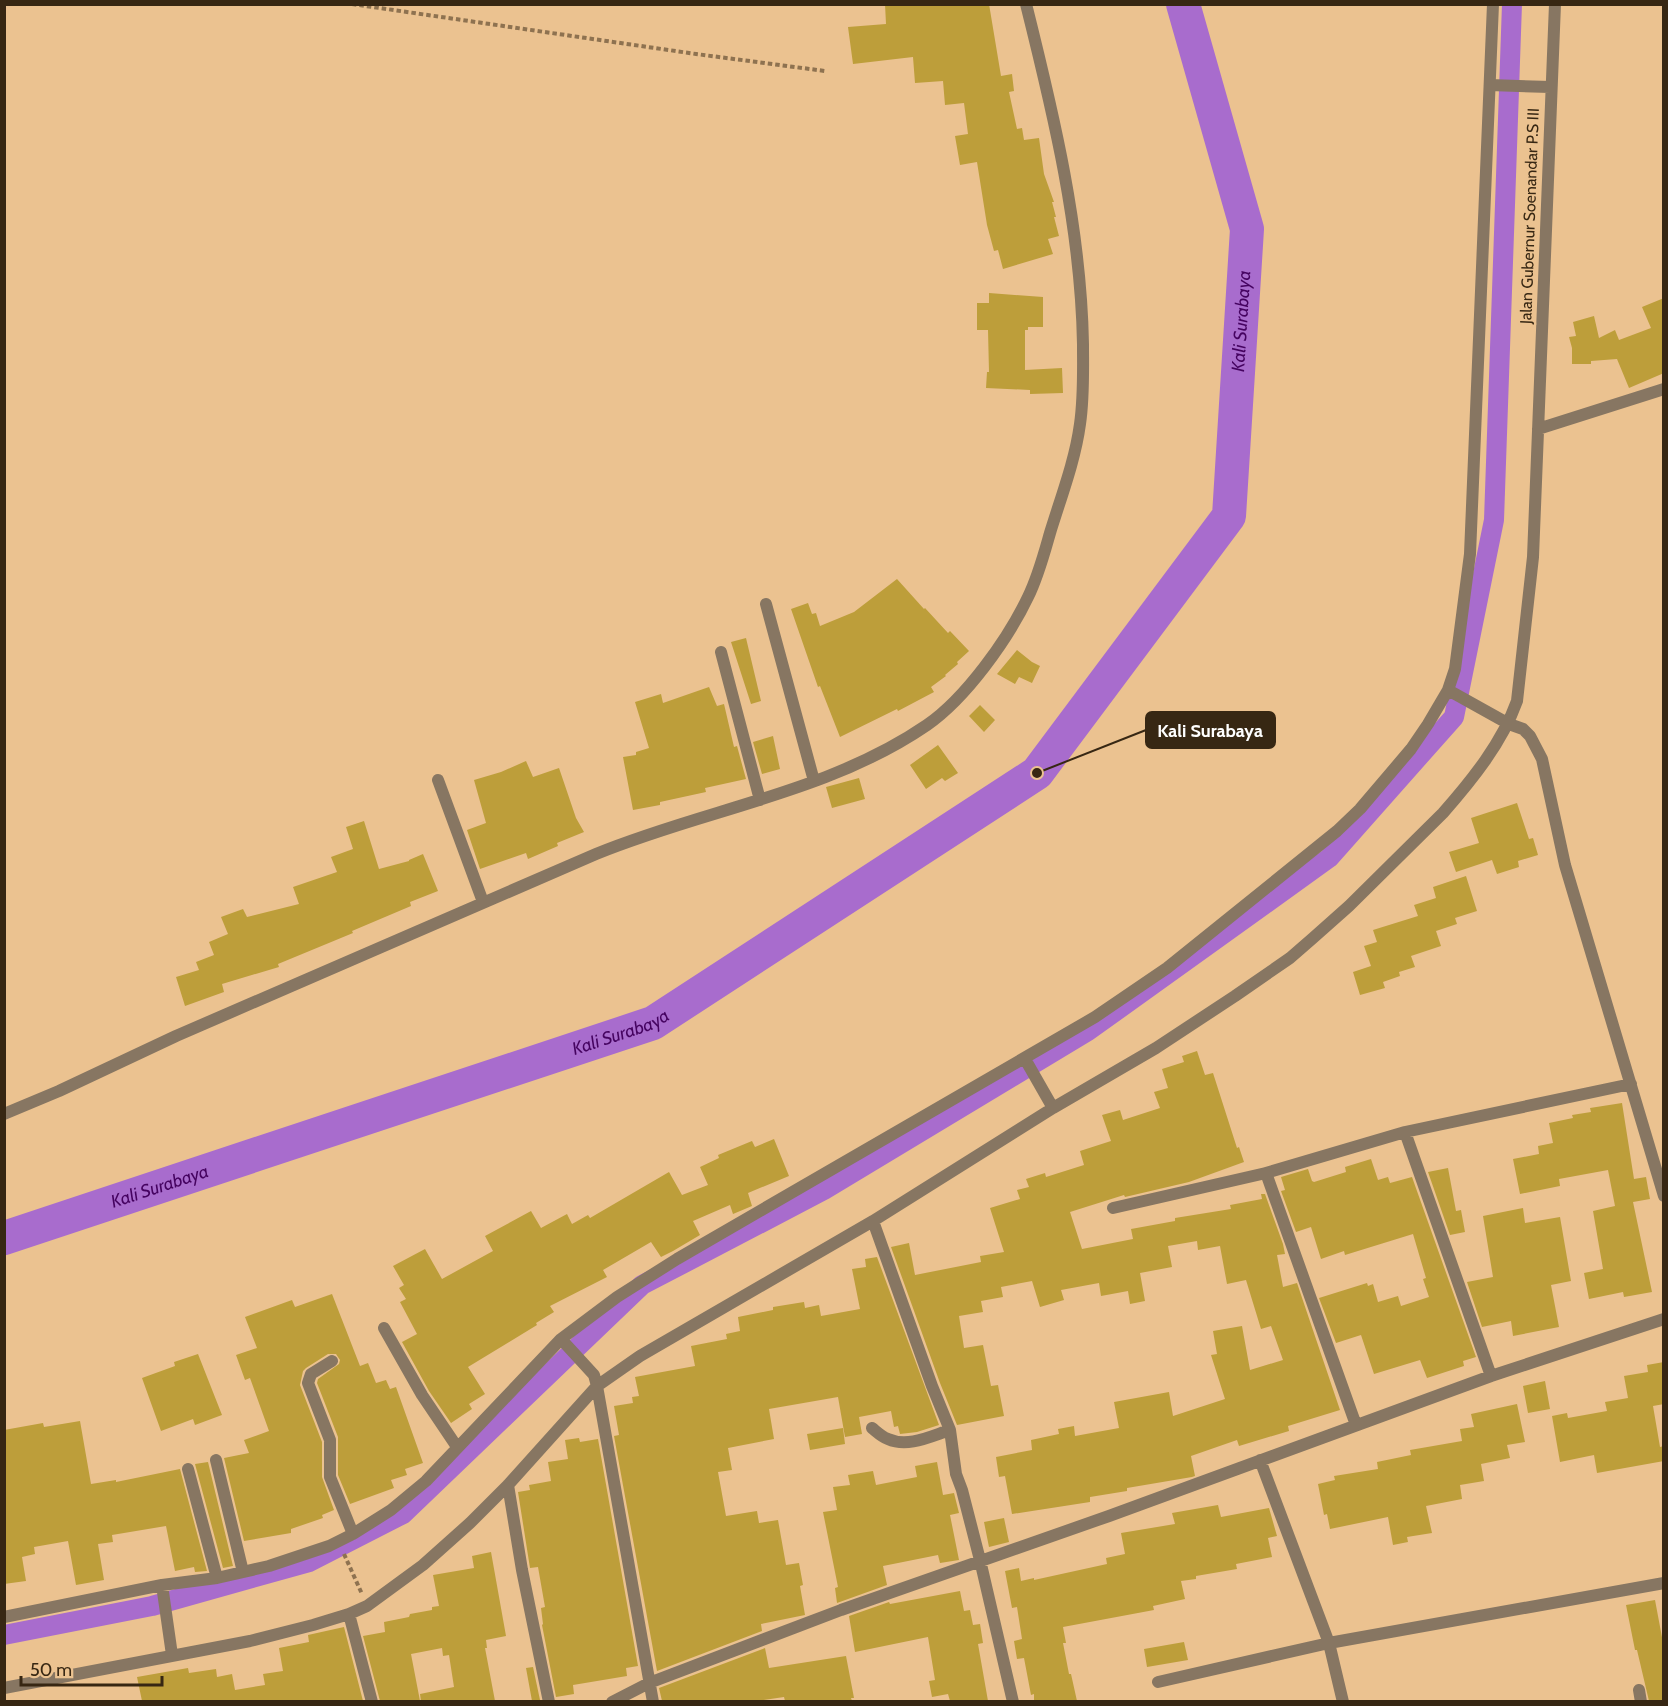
<svg xmlns="http://www.w3.org/2000/svg" width="1668" height="1706" font-family="Cabin,sans-serif">
	<rect width="100%" height="100%" fill="#ebc290"/>
	<g fill="none" stroke-linecap="round" stroke-linejoin="round">
		<path stroke="#a86ccd" stroke-width="20" d="M4 1635 152 1606 309 1562 403 1514 642 1285 824 1190 1088 1031 1329 858 1454 717 1494 520 1512 4"/>
		<path stroke="#a86ccd" stroke-width="34" id="s1" d="M4 1238 653 1023 1037 773 1229 516 1247 229 1183 4"/>
	</g>
	<path fill="#bd9e3a" d="M885 4H989L1001 76 1012 74 1014 91 1009 92 1017 129 1022 128 1024 140 1039 138 1044 174 1054 202H1052L1056 217H1054L1059 236 1048 239 1053 254 1003 269 998 250 994 251 987 225 977 162 960 165 955 136 968 134 964 103 945 105 943 81 915 83 913 57 853 64 848 27 886 24Z
		M989 293 1043 297V327H1028V330H1025V370L1062 368 1063 393 1030 394V390L986 388 987 372H989L988 330H977V303H989Z
		M1664 298V373L1629 388 1617 359 1591 361V364H1572V348L1569 337 1576 336 1573 322 1594 316 1599 338 1615 330 1619 340 1651 328 1642 307Z
		M897 579 924 609 925 608 948 633 950 631 969 651 957 662 958 664 945 675 946 676 931 687 934 692 898 711 897 709 840 737 820 686 818 687 791 609 808 603 812 614 816 613 820 626 854 612Z
		M746 638 761 701 751 704 731 642Z
		M1017 650 1032 662 1040 666 1032 683 1019 677 1015 684 997 674Z
		M709 687 717 706 724 704 734 747 737 746 746 779 705 788 706 792 660 802V805L633 810 623 757 636 755V752L649 748 635 702 661 694 663 703Z
		M980 705 995 720 984 732 969 716Z
		M773 736 780 769 762 774 753 742Z
		M938 745 958 773 945 781 942 778 926 789 910 765Z
		M526 761 533 777 559 768 576 818 584 832 557 843 558 846 528 859 526 853 480 869 467 830 486 823 474 780 501 772Z
		M859 778 865 799 832 808 826 787Z
		M1517 803 1529 839 1533 838 1538 855 1518 861 1519 867 1497 874 1492 860 1456 872 1449 852 1479 843 1471 818Z
		M364 821 379 869 409 861V860L423 854 438 891 410 902 411 906 352 931 353 933 278 964 279 967 222 984 224 992 185 1006 176 977 199 970 196 962 214 955 209 942 228 934 221 917 243 909 247 917 299 904 293 887 337 872 331 857 353 849 346 827Z
		M1466 876 1477 911 1455 918 1457 924 1436 931 1441 946 1411 956 1415 967 1399 972 1400 976 1383 982 1385 988 1360 995 1353 972 1371 966 1364 946 1377 942 1373 930 1418 916 1414 905 1436 898 1433 887Z
		M1197 1051 1205 1075 1213 1073 1237 1148 1239 1147 1244 1162 1189 1182 1125 1197 1124 1195 1070 1212 1082 1249 1133 1239 1131 1229 1175 1221V1218L1231 1209 1230 1205 1262 1199 1261 1194H1265L1283 1244 1285 1254 1277 1255 1283 1287 1297 1283 1340 1410 1288 1426 1289 1431 1239 1446 1237 1440 1191 1456 1195 1476 1192 1477 1127 1488V1491L1090 1497V1502L1012 1514 1005 1476 999 1477 996 1457 1032 1450 1031 1440 1059 1434 1058 1429 1074 1426 1075 1436 1119 1428 1114 1402 1169 1392 1173 1416 1225 1399 1211 1355 1217 1354 1213 1331 1242 1326 1250 1370 1283 1360 1271 1326 1261 1329 1246 1280 1227 1284 1220 1246 1198 1250 1197 1241 1168 1246 1172 1267 1140 1273 1145 1301 1130 1304 1128 1291 1101 1296 1099 1283 1061 1290 1064 1300 1040 1307 1032 1281 1001 1287 1003 1297 981 1301 983 1312 959 1316 964 1348 983 1345 991 1386 998 1385 1004 1416 957 1425 940 1383 891 1247 909 1243 915 1275 981 1262 980 1256 1004 1252 990 1208 1020 1199 1017 1190 1029 1187 1026 1179 1045 1173 1046 1177 1084 1165 1080 1151 1111 1141 1102 1115 1120 1110 1123 1120 1160 1108 1154 1092 1168 1088 1162 1069 1184 1062 1182 1056Z
		M1622 1103 1634 1179 1646 1177 1650 1199 1633 1202 1652 1292 1624 1297 1623 1292 1589 1299 1584 1273 1603 1269 1593 1211 1615 1206 1608 1170 1559 1179 1560 1186 1520 1194 1513 1159 1539 1154 1538 1146 1553 1143 1549 1123 1573 1118 1572 1115 1591 1112 1590 1108Z
		M774 1139 789 1176 748 1193 752 1206 733 1214 730 1205 693 1221 700 1235 673 1251 661 1257 651 1242 603 1270 607 1277 550 1306 554 1312 536 1323 537 1325 468 1367 485 1394 469 1404 472 1409 451 1423 429 1391 402 1342 417 1334 400 1302 406 1299 399 1288 404 1285 393 1266 425 1249 442 1279 493 1251 485 1236 531 1211 541 1228 567 1214 572 1224 588 1215 590 1218 669 1172 682 1195 708 1185 700 1167 719 1158 718 1155 752 1141 755 1147Z
		M1371 1159 1378 1180 1388 1177 1390 1183 1412 1177 1476 1357 1463 1361 1464 1366 1427 1378 1420 1360 1374 1374 1361 1335 1336 1343 1319 1298 1367 1283 1368 1286 1373 1284 1378 1302 1398 1296 1401 1306 1429 1297 1423 1279 1426 1278 1413 1234 1345 1255 1344 1251 1321 1259 1311 1227 1296 1232 1281 1191 1285 1190 1281 1177 1308 1169 1312 1181 1314 1182 1346 1172 1345 1167Z
		M1448 1168 1456 1211 1461 1210 1465 1232 1450 1235 1428 1172Z
		M1523 1208 1525 1223 1560 1217 1571 1281 1551 1285 1559 1327 1513 1336 1511 1321 1482 1327 1467 1282 1493 1277 1483 1216Z
		M877 1257 939 1425 917 1432 900 1434 898 1426 894 1427 891 1411 859 1417 862 1434 845 1437 838 1397 769 1409 774 1439 728 1448 732 1470 718 1472 726 1516 757 1511 759 1523 778 1520 786 1565 799 1563 803 1585 800 1586 805 1615 761 1624 762 1631 657 1671 614 1436 619 1435 614 1406 633 1403 632 1397 639 1396 635 1377 695 1366 691 1346 727 1339 726 1334 740 1331 738 1317 773 1310V1307L804 1302 805 1308 819 1305 821 1316 860 1309 852 1269 866 1267 865 1259Z
		M332 1294 360 1366 368 1363 376 1383 386 1380 390 1389 396 1387 423 1463 405 1469 407 1475 391 1480 394 1488 350 1504 338 1475V1437L317 1383 318 1379 339 1364 340 1360 336 1354H328L306 1368 303 1371 300 1385 322 1442V1477L334 1510 322 1515 323 1518 291 1529V1533L244 1541 224 1458 249 1453 244 1440 269 1431 250 1378 245 1380 236 1355 257 1348 245 1317 292 1300 295 1307Z
		M198 1354 222 1415 195 1425 193 1419 161 1431 142 1378 175 1366 174 1362Z
		M1664 1362V1404L1653 1406 1660 1447 1664 1446V1461L1597 1473 1594 1455 1560 1462 1552 1416 1567 1413 1568 1418 1607 1411 1605 1402 1628 1398 1624 1376 1648 1372 1647 1365Z
		M1545 1381 1550 1409 1528 1413 1523 1386Z
		M1517 1404 1525 1442 1507 1445 1510 1458 1481 1464 1484 1481 1460 1485 1462 1499 1426 1506 1432 1533 1407 1537 1408 1542 1393 1545 1388 1517 1330 1529 1327 1514 1324 1515 1318 1484 1335 1480 1334 1476 1378 1469 1377 1462 1411 1455 1410 1450 1462 1441 1460 1429 1474 1427 1471 1414Z
		M80 1421 91 1484 116 1480V1482L180 1469 207 1571 195 1572 194 1567 175 1571 166 1526 112 1535 113 1542 98 1544 104 1580 76 1585 68 1541 34 1547 35 1554 22 1557 26 1581 4 1584V1430L43 1423 44 1427Z
		M843 1428 845 1444 810 1450 807 1434Z
		M579 1438 580 1442 598 1439 638 1666 626 1668 627 1676 573 1685 574 1694 556 1697 542 1625 543 1624 541 1608 545 1607 538 1567 530 1568 518 1492 530 1490 529 1485 551 1481 548 1462 568 1459 565 1440Z
		M208 1462 233 1566 223 1568 195 1464Z
		M937 1462 943 1495 954 1493 959 1513 950 1515 959 1560 940 1563 938 1555 883 1566 887 1585 837 1603 835 1588 838 1587 823 1512 837 1510 833 1487 850 1485 848 1475 873 1471 876 1485 917 1477 915 1466Z
		M1218 1505 1221 1517 1269 1508 1277 1536 1268 1538 1272 1557 1236 1564 1237 1569 1196 1576V1579L1181 1581 1185 1599 1153 1606 1154 1610 1063 1627 1066 1643H1063L1069 1674H1071L1077 1701H1034V1694L1031 1695 1024 1658 1017 1659 1014 1641 1022 1639 1017 1607 1012 1608 1005 1571 1019 1568 1021 1581 1034 1578V1580L1107 1564 1106 1558 1125 1554 1121 1533 1175 1524 1172 1513Z
		M1004 1518 1009 1542 989 1547 984 1522Z
		M491 1552 506 1636 486 1640 487 1648H485L495 1701H421L420 1694 454 1687 449 1655 443 1656 442 1648 411 1654 420 1701H380L363 1636 385 1632 384 1622 409 1617 410 1614 432 1610V1607L439 1606 433 1575 474 1568 472 1556Z
		M960 1591 964 1611 970 1610 973 1625 980 1624 983 1643 978 1644 988 1701H950L948 1694 932 1697 929 1681 935 1680 928 1637 855 1652 849 1616 889 1602 890 1604Z
		M1655 1600 1664 1648V1701H1649L1637 1650H1635L1626 1605Z
		M344 1627 363 1701H142L137 1677 188 1668 189 1673 216 1669 217 1677 232 1674 235 1690 265 1685 263 1674 283 1671 279 1648 309 1642 308 1635Z
		M1184 1642 1188 1660 1147 1667 1144 1649Z
		M765 1648 769 1668 846 1656 854 1698H851L852 1701H785L784 1697 756 1701H662L659 1688Z
		M533 1667 540 1700 532 1701 526 1668Z"/>
	<g fill="none" stroke-linecap="round" stroke-linejoin="round">
		<path stroke="#8e7250" stroke-width="4" stroke-dasharray="4.5 3" stroke-linecap="butt" d="M352 4 696 54 825 71
			M344 1554 362 1594"/>
		<path stroke="#877662" stroke-width="12" d="M1490 85 1550 87
			M1538 429 1664 389
			M766 604 814 781
			M721 652 760 800
			M1448 690 1509 724 1523 729 1530 736 1542 759 1565 865 1664 1196
			M438 780 483 902
			M1025 1059 1053 1108
			M4 1114 59 1091 176 1036 596 854C705 809 828 793 927 725 966 698 1008 639 1028 597 1038 577 1044 554 1050 533 1061 497 1075 461 1080 424 1084 397 1083 371 1083 344 1081 229 1054 116 1026 4
			M1405 1132 1491 1376
			M1266 1173 1356 1425
			M1113 1208 1266 1173 1405 1132 1631 1084
			M873 1221 932 1386 950 1430 956 1474 962 1490 980 1560 1013 1702
			M384 1328 422 1395 457 1447
			M561 1339 594 1375 597 1386 653 1702
			M332 1361 311 1374 308 1383 330 1440V1477L353 1534
			M872 1428C877 1432 882 1437 888 1439 908 1448 931 1436 950 1430
			M216 1460 243 1572
			M1260 1460 1329 1643 1343 1702
			M188 1469 217 1578
			M508 1485 522 1570 549 1702
			M162 1585 172 1655
			M349 1614 372 1702
			M4 1617 162 1585 217 1578 269 1566 329 1546 353 1534 391 1510 426 1481 561 1339 617 1297 677 1259 1095 1017 1167 968 1337 831 1360 809 1411 749 1428 724 1448 690 1455 669 1470 554 1493 4
			M1158 1682 1329 1643 1664 1583
			M4 1688 250 1641 313 1625 349 1614 367 1606 423 1565 470 1523 508 1485 597 1386 640 1356 873 1221 1053 1108 1156 1048 1235 996 1290 958 1313 938 1349 906 1443 813C1472 780 1502 743 1517 701L1533 557 1555 4
			M1639 1690 1641 1702
			M612 1702 649 1683 841 1610 1109 1516 1491 1376 1664 1319"/>
	</g>
	<g text-anchor="middle" stroke-width="4.5" stroke-linejoin="round" paint-order="stroke">
		<g font-size="16" fill="#372713" stroke="#ebc290">
			<text transform="translate(1529 216) rotate(-88)" y="6">Jalan Gubernur Soenandar P.S III</text>
		</g>
		<g font-size="18" font-style="italic" fill="#450360" stroke="#ebc290">
			<text dy="6" stroke="none"><textPath href="#s1" startOffset="1658">Kali Surabaya</textPath></text>
			<text dy="6" stroke="none"><textPath href="#s1" startOffset="650">Kali Surabaya</textPath></text>
			<text dy="6" stroke="none"><textPath href="#s1" startOffset="164">Kali Surabaya</textPath></text>
		</g>
	</g>
	<path fill="none" stroke="#372713" stroke-width="2" d="M1037 773L1146 730"/>
	<circle fill="#372713" stroke="#ebc290" stroke-width="2" cx="1037" cy="773" r="6"/>
	<rect fill="#372713" stroke="#372713" stroke-width="2" x="1146" y="712" width="129" height="36" rx="6"/>
	<g font-size="18" text-anchor="middle" font-weight="bold" fill="#fff">
		<text x="1210" y="737">Kali Surabaya</text>
	</g>
	<rect width="1668" height="1706" fill="none" stroke="#372713" stroke-width="12"/>
	<path d="M21 1676v9h141v-9" fill="none" stroke="#372713" stroke-width="3"/>
	<text x="30" y="1676" font-size="18" fill="#372713" stroke="#ebc290" stroke-width="4.5" paint-order="stroke">50 m</text>
</svg>
